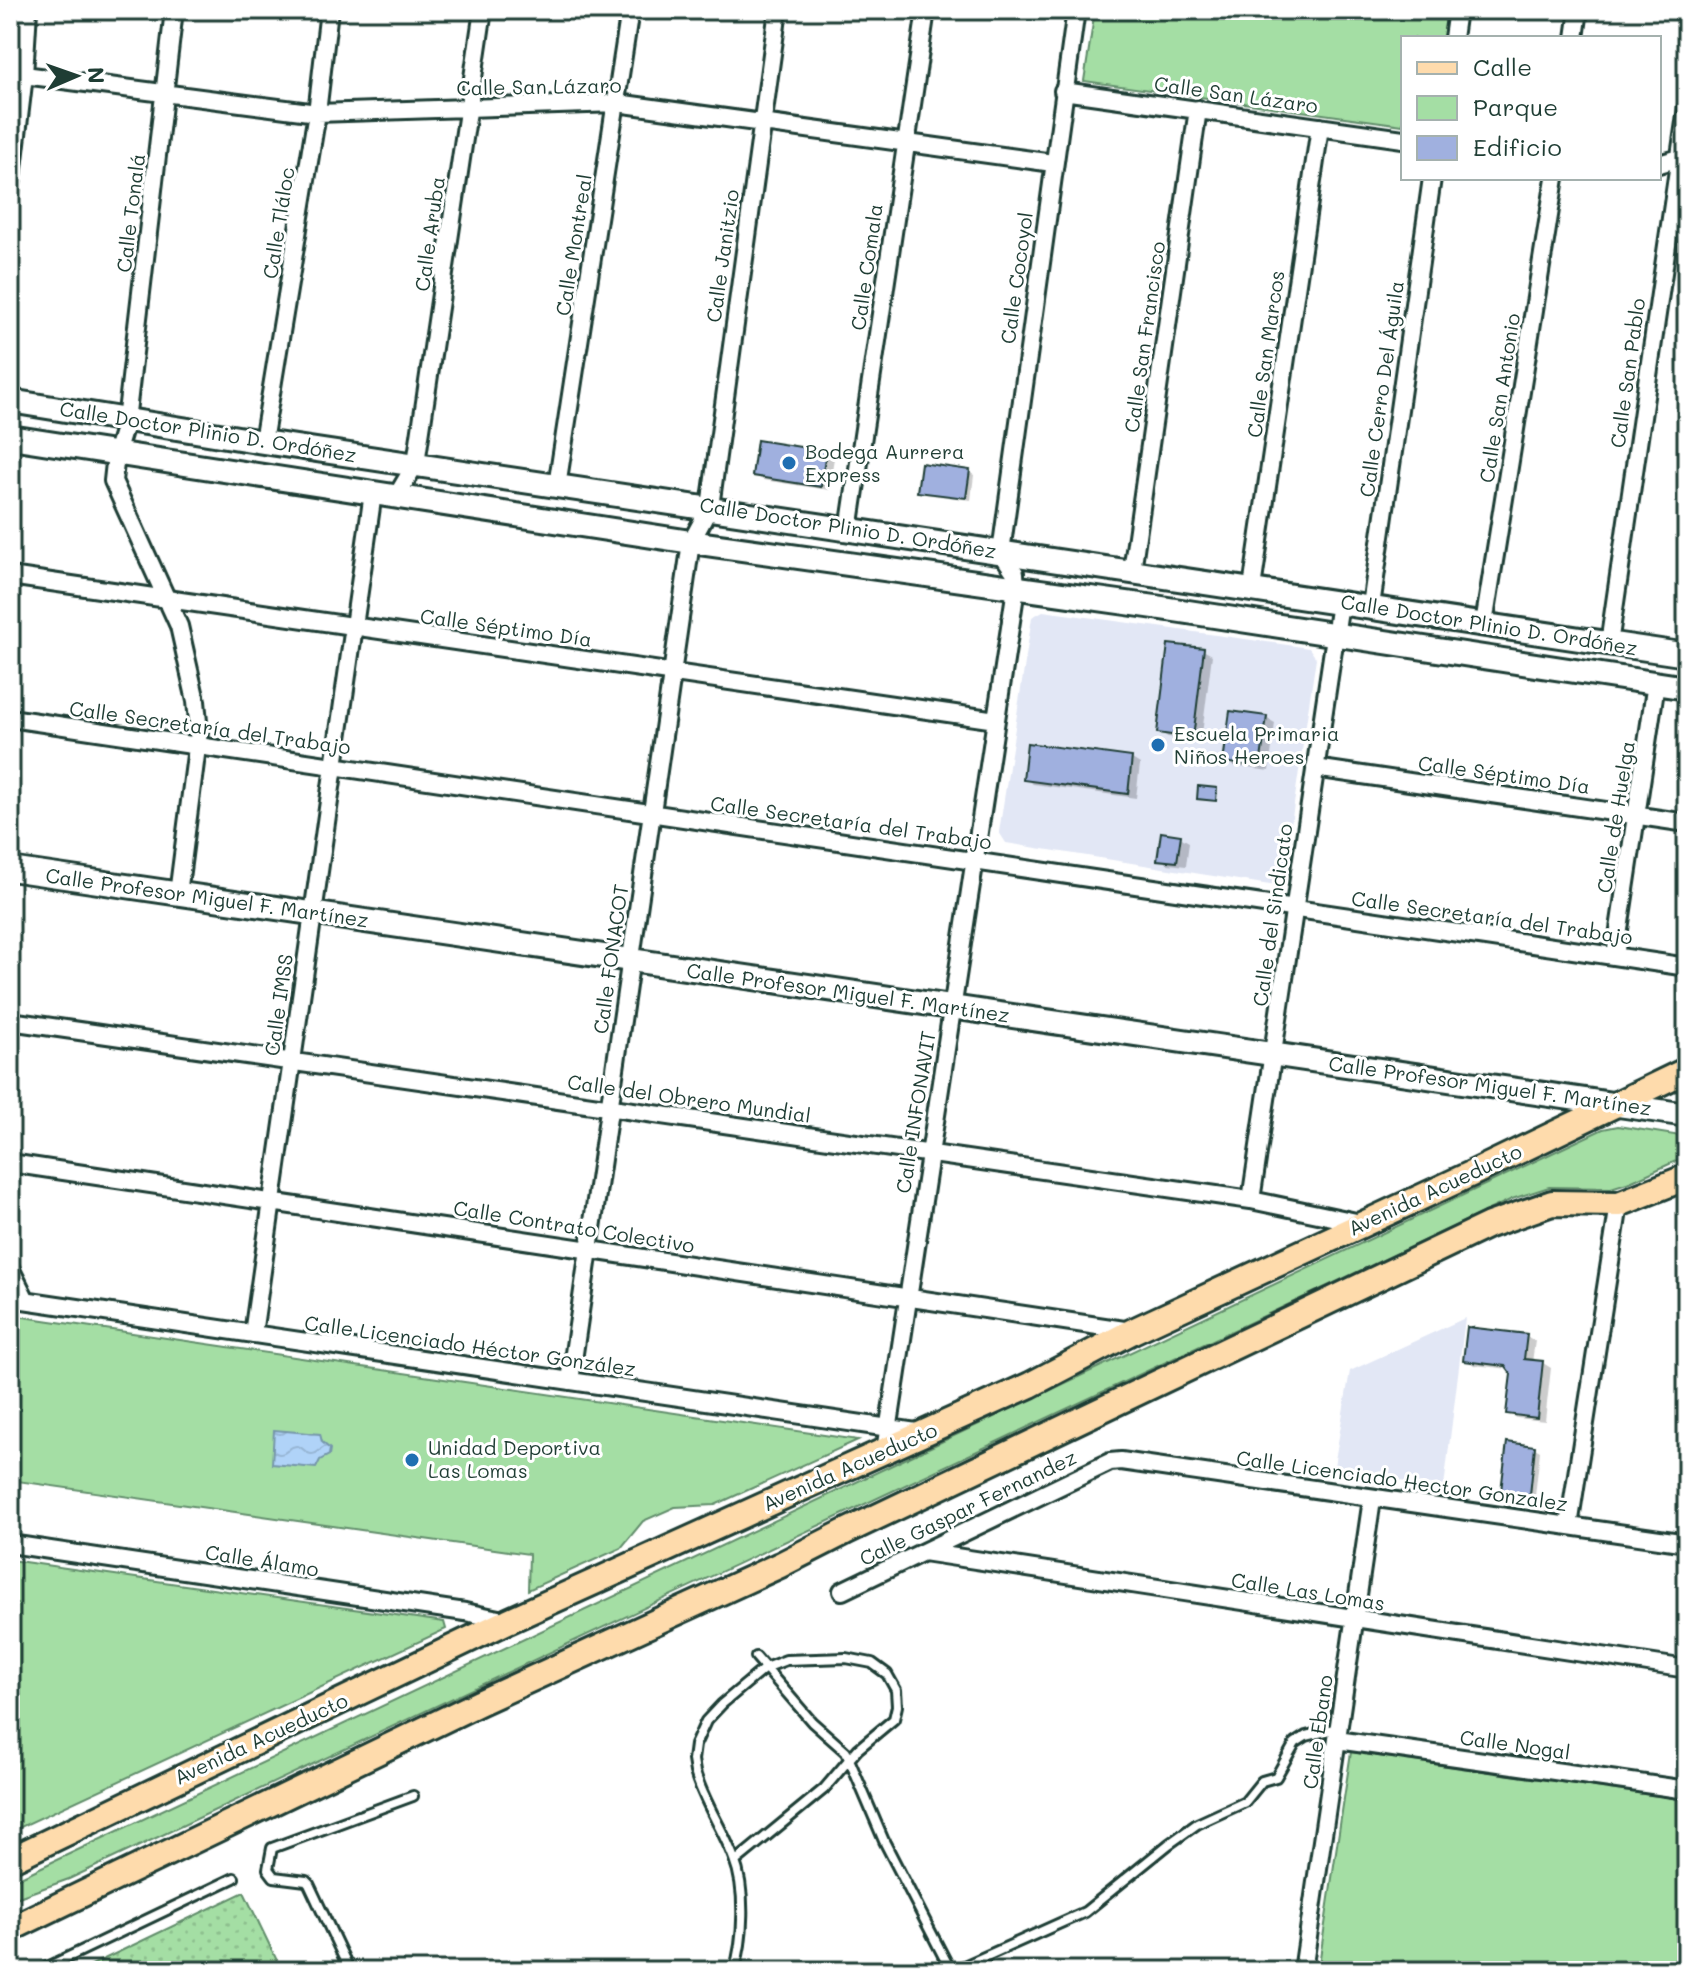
<svg xmlns="http://www.w3.org/2000/svg" width="1697" height="1981" font-family="Mali,sans-serif">
	<defs>
		<pattern id="grass-dots" width="8" height="8" patternUnits="userSpaceOnUse" patternTransform="scale(2)"><rect width="8" height="8" fill="#a4dea4"/><path d="M2 2h.1M6 6h.1" fill="none" stroke="#8dbf8e" stroke-width="1.8" stroke-linecap="round"/></pattern>
		<pattern id="water-waves" width="16" height="10" patternUnits="userSpaceOnUse" patternTransform="scale(2)"><rect width="16" height="10" fill="#b0d3f8"/><path d="M0 5q4-4 8 0t8 0" fill="none" stroke="#97b6d5"/></pattern>
	</defs>
	<rect width="100%" height="100%" fill="#fff"/>
	<filter id="ink" filterUnits="userSpaceOnUse"><feTurbulence type="fractalNoise" baseFrequency=".0125" numOctaves="2"/><feDisplacementMap in="SourceGraphic" scale="16" xChannelSelector="R" yChannelSelector="G"/><feConvolveMatrix kernelMatrix="1 2 1 2 8 2 1 2 1" color-interpolation-filters="sRGB"/></filter>
	<g filter="url(#ink)">
		<path fill="#e2e7f5" d="M1043 611 1309 648 1316 658 1283 877 1270 885 1006 843 999 832 1032 617Z
			M1465 1318 1444 1487 1333 1472 1350 1371Z"/>
		<path fill="url(#grass-dots)" stroke="#628e6c" stroke-width="2" d="M244 1892 282 1971H79Z"/>
		<path fill="#a4dea4" stroke="#628e6c" stroke-width="2" d="M1095 10H1448L1443 38H1403V125L1084 81Z
			M1618 1126 1687 1137V1156L1630 1182 1611 1188 1549 1187 1512 1199 69 1879 10 1900V1882L1603 1129Z
			M10 1315 858 1440 715 1505 675 1507 643 1521 621 1548 528 1590 529 1554 10 1480Z
			M10 1560 444 1622 446 1629 10 1832Z
			M1351 1752 1687 1800V1926L1680 1971H1318Z"/>
		<path fill="url(#water-waves)" stroke="#7697aa" stroke-width="2" d="M274 1430 320 1434 322 1442 330 1449 329 1455 320 1460 316 1468 272 1464Z"/>
		<path fill="#0003" d="M825 453 834 458 829 490 763 480 754 475Z
			M969 472 974 475 971 500 924 494 919 491Z
			M1203 650 1212 655 1201 742 1168 737 1159 732Z
			M1266 718 1275 723 1269 771 1234 766 1225 761Z
			M1132 759 1140 764 1136 798 1033 784 1025 779Z
			M1180 837 1189 842 1186 866 1168 864 1160 859Z
			M1526 1336 1535 1341 1532 1362 1543 1363 1551 1368 1545 1421 1517 1418 1508 1413 1513 1374 1509 1369 1474 1365 1466 1360Z
			M1535 1448 1540 1451 1535 1496 1503 1490Z"/>
		<path fill="#a0b0df" stroke="#1f3d34" stroke-width="2" d="M757 440 826 451 821 487 752 476Z
			M921 463 970 470 966 498 917 492Z
			M1168 644 1204 648 1193 738 1157 733Z
			M1230 711 1267 716 1260 767 1223 762Z
			M1027 743 1132 757 1128 794 1023 780Z
			M1198 786 1217 788 1216 801 1197 799Z
			M1161 832 1181 835 1177 862 1157 860Z
			M1467 1327 1527 1334 1524 1359 1543 1361 1537 1418 1506 1414 1511 1374 1505 1366 1463 1361Z
			M1507 1442 1535 1446 1530 1495 1501 1491Z"/>
		<g fill="none" stroke-linecap="round" stroke-linejoin="round">
			<defs>
				<path id="lane" d="M756 1657 812 1722 846 1752 884 1841 951 1971
					M39 1971 234 1878
					M350 1971 309 1884 306 1881 274 1877 268 1869 272 1848 413 1796
					M734 1971C744 1940 746 1889 734 1859 723 1829 704 1803 695 1772L693 1760 695 1745 706 1721 722 1704 765 1668 786 1660 846 1658 872 1663 887 1674 896 1690 897 1706 894 1719 858 1749 824 1789 736 1861
					M953 1971 1085 1912 1169 1844 1197 1824 1245 1802 1262 1781 1276 1777 1295 1743 1306 1736 1338 1728"/>
				<path id="street" d="M174 10 126 421 116 454 113 481 179 626 196 701 199 732 178 894
					M1453 38 1457 10
					M1575 38 1579 10
					M24 75 317 113 617 103 1053 163
					M1063 91 1403 139
					M1659 164 1687 156
					M10 194 24 75 28 10
					M263 442 317 113 329 10
					M557 486 630 10
					M396 497 416 463 483 10
					M849 530 926 10
					M1132 571 1198 109
					M10 576 996 720
					M1252 588 1320 127
					M1371 606 1432 178
					M1484 624 1555 178
					M1609 644 1687 108
					M10 718 1687 967
					M1315 768 1687 823
					M1615 956 1656 683
					M10 1021 1251 1200 1361 1223
					M10 1163 1131 1331
					M1251 1200 1340 603
					M10 1268 26 1300
					M10 1298 923 1433
					M253 1334 373 493
					M570 1381 691 542 710 507 778 10
					M885 1451 1016 588 1015 573 1001 552 1076 10
					M1569 1526 1619 1204
					M10 1544 465 1612 508 1621
					M923 1552 1687 1669
					M842 1591 1110 1462 1121 1461 1687 1543
					M1337 1740 1687 1790
					M1303 1971 1372 1499"/>
				<path id="secondary" d="M10 401 263 442 1687 655
					M10 437 691 542 1155 607 1687 688
					M10 869 1687 1115"/>
				<path id="primary" d="M10 1860 508 1621 1030 1385 1133 1331 1471 1174 1687 1070
					M10 1929 479 1703 780 1565 845 1532 1489 1225 1552 1203 1619 1204 1687 1177"/>
			</defs>
			<use href="#lane" stroke="#1f3d34" stroke-width="14"/>
			<use href="#street" stroke="#1f3d34" stroke-width="22"/>
			<use href="#secondary" stroke="#1f3d34" stroke-width="28"/>
			<use href="#primary" stroke="#1f3d34" stroke-width="30"/>
			<use href="#lane" stroke="#fff" stroke-width="8"/>
			<use href="#street" stroke="#fff" stroke-width="16"/>
			<use href="#secondary" stroke="#fff" stroke-width="22"/>
			<use href="#primary" stroke="#fedbac" stroke-width="24"/>
		</g>
	</g>
	<g fill="#1f6fb2" stroke="#fff" stroke-width="3">
		<circle cx="789" cy="463" r="8"/>
		<circle cx="1158" cy="745" r="8"/>
		<circle cx="412" cy="1460" r="8"/>
	</g>
	<g text-anchor="middle" stroke-width="6" stroke-linejoin="round" paint-order="stroke">
		<g font-size="20" fill="#1f3d34" stroke="#fff">
			<text transform="translate(539 87) rotate(-1)" y="7">Calle San Lázaro</text>
			<text transform="translate(1236 95) rotate(8)" y="7">Calle San Lázaro</text>
			<text transform="translate(131 213) rotate(-83)" y="7">Calle Tonalá</text>
			<text transform="translate(279 223) rotate(-81)" y="7">Calle Tláloc</text>
			<text transform="translate(430 234) rotate(-82)" y="7">Calle Aruba</text>
			<text transform="translate(574 245) rotate(-81)" y="7">Calle Montreal</text>
			<text transform="translate(723 256) rotate(-82)" y="7">Calle Janitzio</text>
			<text transform="translate(867 267) rotate(-82)" y="7">Calle Comala</text>
			<text transform="translate(1017 278) rotate(-82)" y="7">Calle Cocoyol</text>
			<text transform="translate(1145 337) rotate(-82)" y="7">Calle San Francisco</text>
			<text transform="translate(1266 354) rotate(-82)" y="7">Calle San Marcos</text>
			<text transform="translate(1628 373) rotate(-82)" y="7">Calle San Pablo</text>
			<text transform="translate(1382 389) rotate(-82)" y="7">Calle Cerro Del Águila</text>
			<text transform="translate(1500 398) rotate(-81)" y="7">Calle San Antonio</text>
			<text transform="translate(208 432) rotate(9)" y="7">Calle Doctor Plinio D. Ordóñez</text>
			<text transform="translate(848 528) rotate(9)" y="7">Calle Doctor Plinio D. Ordóñez</text>
			<text transform="translate(1489 625) rotate(9)" y="7">Calle Doctor Plinio D. Ordóñez</text>
			<text transform="translate(506 628) rotate(8)" y="7">Calle Séptimo Día</text>
			<text transform="translate(210 728) rotate(8)" y="7">Calle Secretaría del Trabajo</text>
			<text transform="translate(1504 775) rotate(8)" y="7">Calle Séptimo Día</text>
			<text transform="translate(1616 817) rotate(-81)" y="7">Calle de Huelga</text>
			<text transform="translate(851 823) rotate(8)" y="7">Calle Secretaría del Trabajo</text>
			<text transform="translate(207 898) rotate(8)" y="7">Calle Profesor Miguel F. Martínez</text>
			<text transform="translate(1273 915) rotate(-82)" y="7">Calle del Sindicato</text>
			<text transform="translate(1492 918) rotate(8)" y="7">Calle Secretaría del Trabajo</text>
			<text transform="translate(611 959) rotate(-82)" y="7">Calle FONACOT</text>
			<text transform="translate(848 993) rotate(8)" y="7">Calle Profesor Miguel F. Martínez</text>
			<text transform="translate(279 1005) rotate(-82)" y="7">Calle IMSS</text>
			<text transform="translate(1490 1086) rotate(8)" y="7">Calle Profesor Miguel F. Martínez</text>
			<text transform="translate(689 1099) rotate(8)" y="7">Calle del Obrero Mundial</text>
			<text transform="translate(916 1112) rotate(-81)" y="7">Calle INFONAVIT</text>
			<text transform="translate(1435 1190) rotate(-25)" y="7">Avenida Acueducto</text>
			<text transform="translate(574 1227) rotate(9)" y="7">Calle Contrato Colectivo</text>
			<text transform="translate(470 1346) rotate(8)" y="7">Calle Licenciado Héctor González</text>
			<text transform="translate(850 1467) rotate(-24)" y="7">Avenida Acueducto</text>
			<text transform="translate(1402 1481) rotate(8)" y="7">Calle Licenciado Hector Gonzalez</text>
			<text transform="translate(968 1508) rotate(-26)" y="7">Calle Gaspar Fernandez</text>
			<text transform="translate(262 1561) rotate(9)" y="7">Calle Álamo</text>
			<text transform="translate(1308 1592) rotate(9)" y="7">Calle Las Lomas</text>
			<text transform="translate(1318 1732) rotate(-82)" y="7">Calle Ebano</text>
			<text transform="translate(261 1739) rotate(-25)" y="7">Avenida Acueducto</text>
			<text transform="translate(1515 1745) rotate(8)" y="7">Calle Nogal</text>
		</g>
		<g font-size="20" fill="#1f3d34" stroke="#fff" text-anchor="start">
			<text x="805" y="459">Bodega Aurrera<tspan x="805" dy="23">Express</tspan></text>
			<text x="1174" y="741">Escuela Primaria<tspan x="1174" dy="23">Niños Heroes</tspan></text>
			<text x="428" y="1455">Unidad Deportiva<tspan x="428" dy="23">Las Lomas</tspan></text>
		</g>
	</g>
	<rect width="1697" height="1981" fill="none" stroke="#fff" stroke-width="40"/>
	<rect x="20" y="20" width="1657" height="1941" fill="none" stroke="#1f3d34" stroke-width="3" filter="url(#ink)"/>
	<rect x="1401" y="36" width="260" height="144" fill="#ffffff" stroke="#a5b1ae" stroke-width="2"/>
	<rect x="1417" y="62" width="40" height="12" fill="#fedbac" stroke="#a5b1ae" stroke-width="2"/>
	<text x="1473" y="76" font-size="24" fill="#1f3d34">Calle</text>
	<rect x="1417" y="96" width="40" height="24" fill="#a4dea4" stroke="#a5b1ae" stroke-width="2"/>
	<text x="1473" y="116" font-size="24" fill="#1f3d34">Parque</text>
	<rect x="1417" y="136" width="40" height="24" fill="#a0b0df" stroke="#a5b1ae" stroke-width="2"/>
	<text x="1473" y="156" font-size="24" fill="#1f3d34">Edificio</text>
	<g transform="translate(76 76) rotate(88)" stroke="#ffffff" stroke-width="6" paint-order="stroke">
	<path d="M0-6L14 30L0 20L-14 30Z" fill="#1f3d34"/>
	<text y="-12" font-size="22" font-weight="bold" text-anchor="middle" fill="#1f3d34">N</text>
	</g>
</svg>
